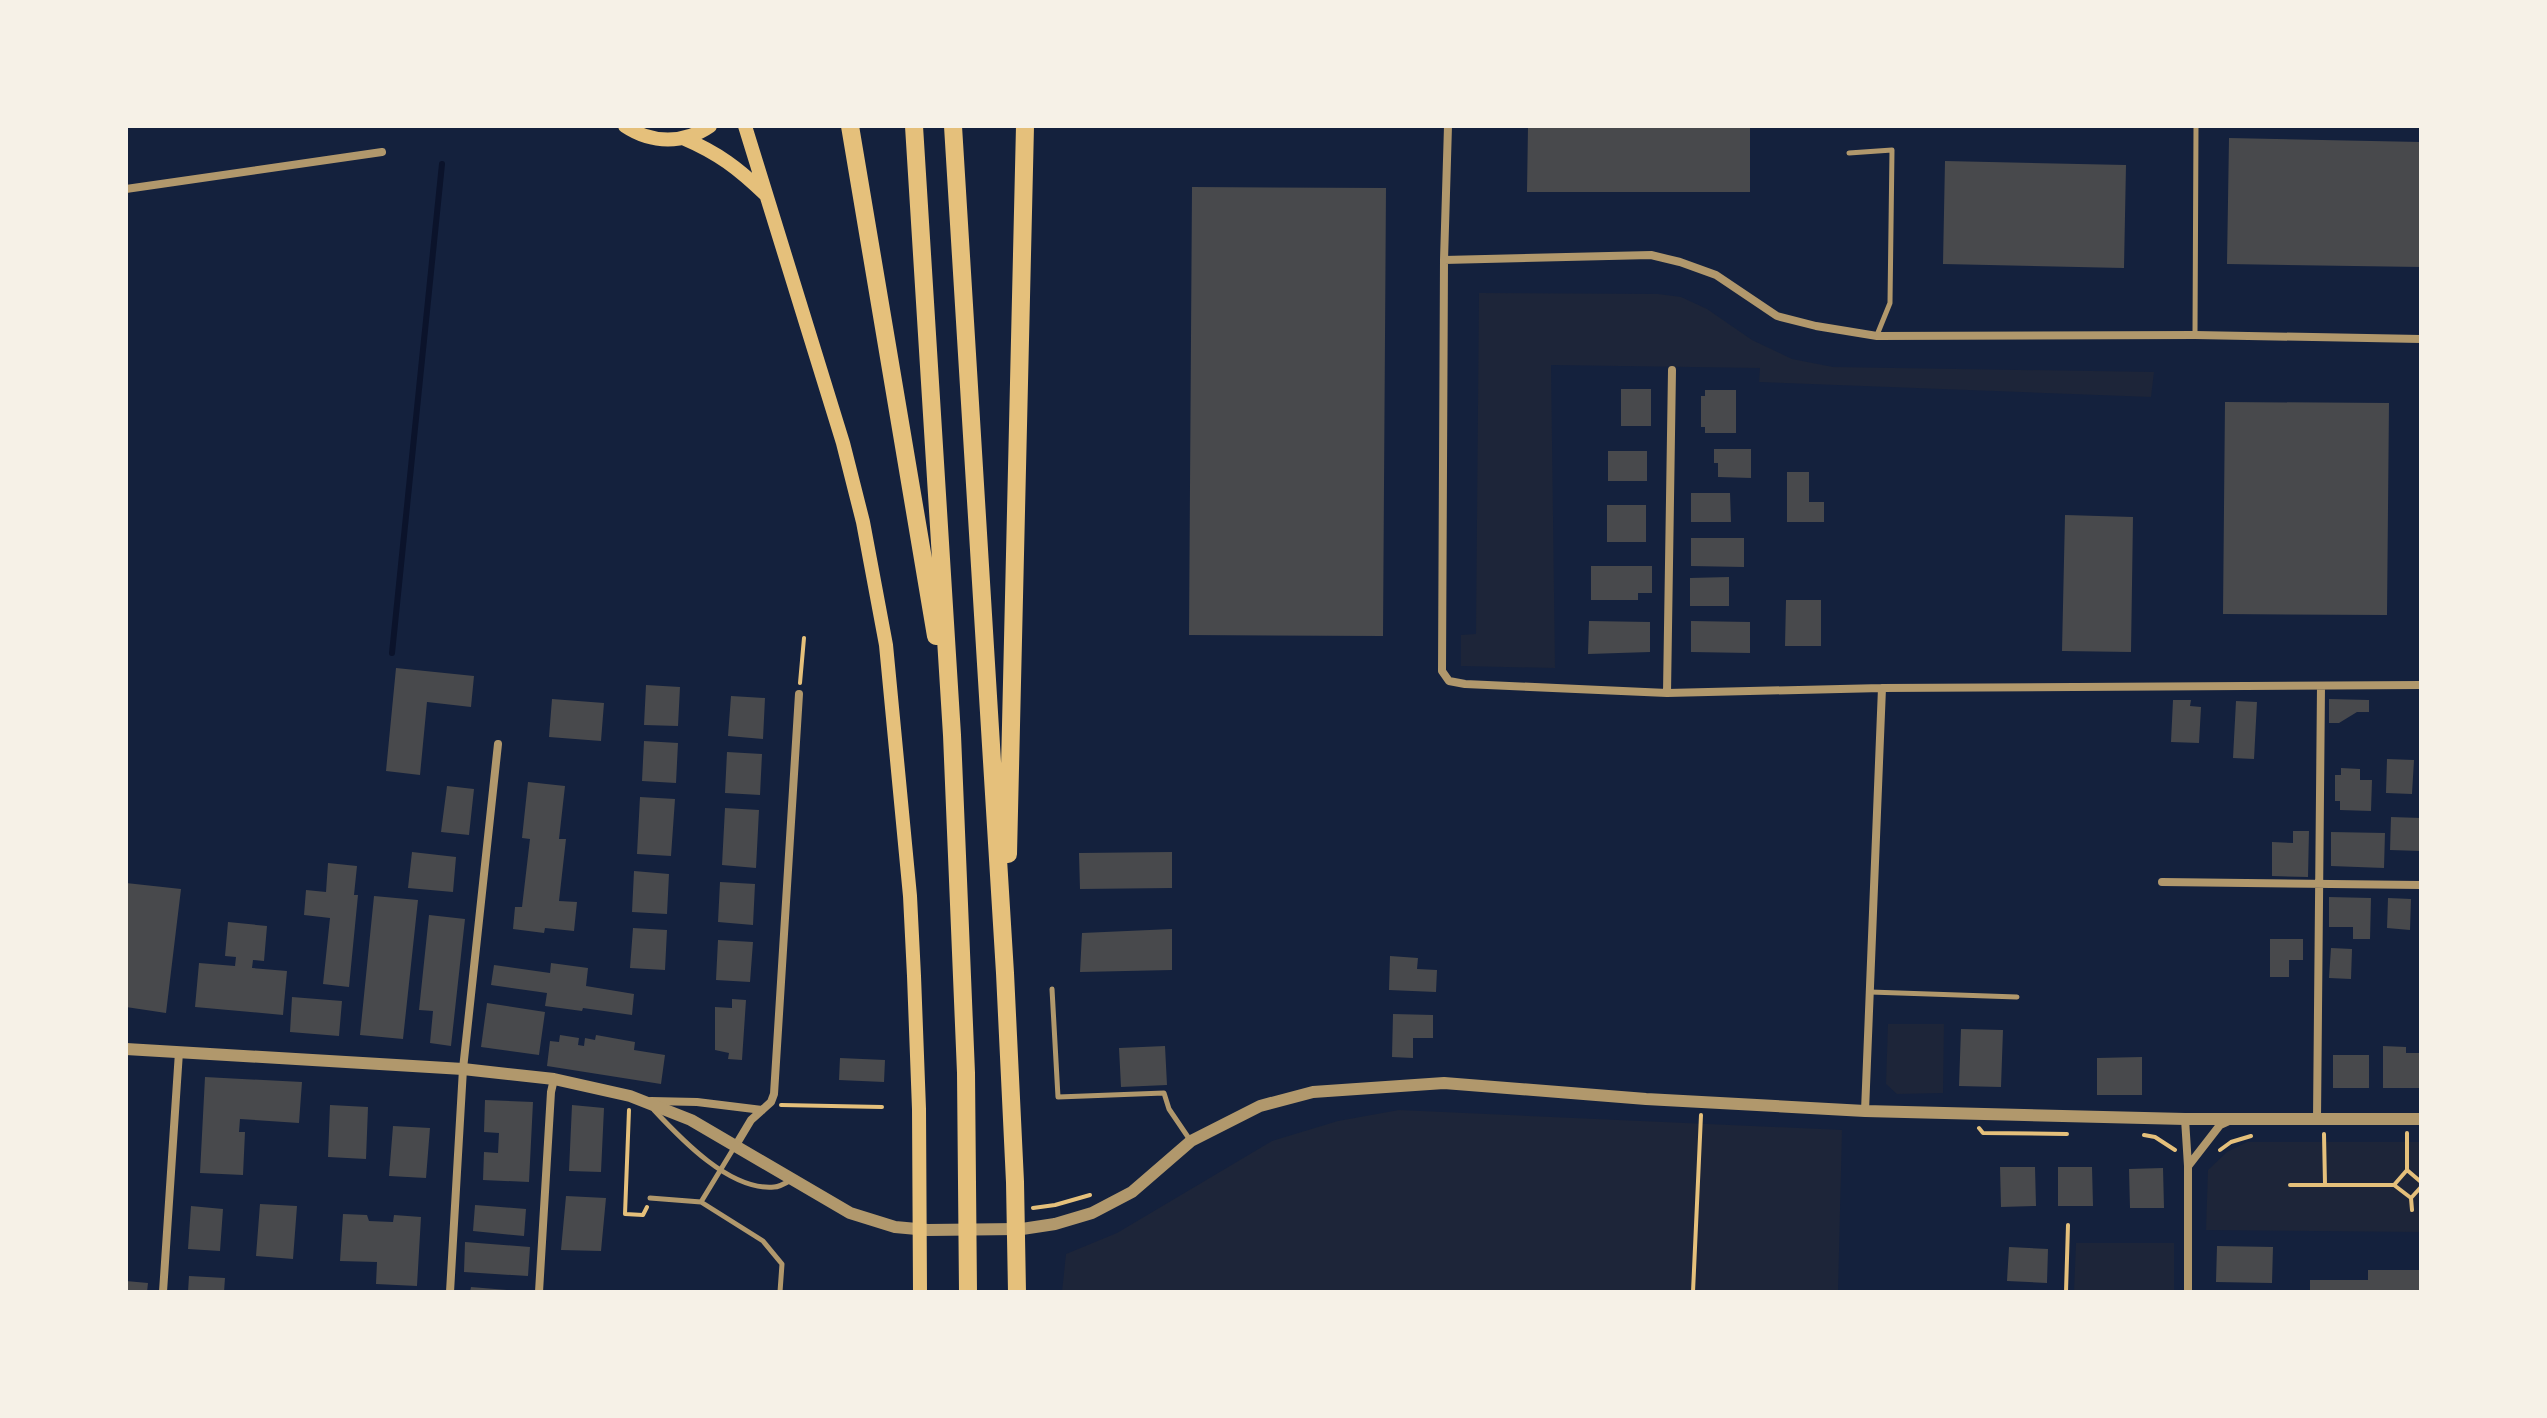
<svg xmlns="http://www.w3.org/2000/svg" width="2547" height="1418" font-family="Signika,sans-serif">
	<rect width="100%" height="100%" fill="#14213d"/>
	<path fill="#1d2539" d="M1479 293 1658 294 1681 297 1707 309 1752 340 1792 359 1833 367 2154 372 2151 397 1759 382 1760 368 1551 365 1555 668 1461 666V635L1476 634Z
		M1888 1024H1944L1943 1093 1897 1094 1886 1084Z
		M1399 1110 1842 1130 1838 1292H1062L1066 1254 1117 1233 1272 1141 1338 1121Z
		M2247 1142H2421V1232L2206 1230 2208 1170 2227 1152Z
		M2076 1243H2174V1292H2074Z"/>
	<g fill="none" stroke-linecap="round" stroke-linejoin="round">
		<path stroke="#0b132b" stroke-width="6" d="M392 653 442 164"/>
	</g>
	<path fill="#48494c" d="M1528 126H1750V192H1527Z
		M2229 138 2421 142V267L2227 264Z
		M1945 161 2126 165 2124 268 1943 264Z
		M1192 187 1386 188 1383 636 1189 635Z
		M1621 389H1651V426H1621Z
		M1705 390H1736V433H1705V427H1701V396H1705Z
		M2225 402 2389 403 2387 615 2223 614Z
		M1714 449H1751V478L1718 477V463H1714Z
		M1608 451H1647V481H1608Z
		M1787 472H1809V502H1824V522H1787Z
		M1691 493H1730L1731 522H1691Z
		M1607 505H1646V542H1607Z
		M2065 515 2133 517 2131 652 2062 651Z
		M1691 538H1744V567L1691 566Z
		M1591 566H1652V593H1638V600H1591Z
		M1729 577V606H1690V578Z
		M1786 600H1821V646H1785Z
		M1589 621 1650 622V652L1588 654Z
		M1691 621 1750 622V653L1691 652Z
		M396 668 474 676 471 707 427 702 420 775 386 771Z
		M646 685 680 687 678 726 644 725Z
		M731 696 765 698 763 739 728 736Z
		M552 699 604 703 601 741 549 737Z
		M2329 699 2369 700V712H2357L2339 723H2329Z
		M2173 700H2191L2190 706 2201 707 2199 743 2171 742Z
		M2236 701 2257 702 2254 759 2233 758Z
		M644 741 678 743 676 783 642 781Z
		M727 752 762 754 760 795 725 793Z
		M2387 759 2414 760 2412 794 2386 793Z
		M2341 768 2360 769V780H2372L2371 811 2340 810V801H2335V775H2341Z
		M528 782 565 786 559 839H566L559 901 577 902 574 931 545 928 544 933 513 929 515 907H522L530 839 522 838Z
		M447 786 474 789 469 835 441 832Z
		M640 797 675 799 671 856 637 854Z
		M725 808 759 810 756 868 722 865Z
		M2391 817 2421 818V851L2390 850Z
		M2293 831H2309L2308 877 2272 876V842L2293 843Z
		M2331 832 2385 833 2384 868 2331 866Z
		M412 852 456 857 453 892 408 888Z
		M1172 852V888L1080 889 1079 853Z
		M328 863 357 866 354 895H358L349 987 323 984 330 918 304 915 306 890 326 892Z
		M634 871 669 874 667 914 632 912Z
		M720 882 755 884 753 925 718 922Z
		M126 883 181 889 166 1013 126 1007Z
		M374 896 418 900 403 1039 360 1035Z
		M2329 897 2371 898 2370 939H2353V927H2329Z
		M2388 898 2411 899 2410 930 2387 928Z
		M429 915 465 919 451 1046 430 1043 433 1011 419 1010Z
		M228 922 267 926 264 961 253 960 252 968 287 971 283 1015 195 1007 199 963 235 966 236 957 225 956Z
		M633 928 667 930 665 970 630 968Z
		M1172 929V970L1080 972 1082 933Z
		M2270 939H2303V960H2289V977H2270Z
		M718 940 753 942 750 982 716 980Z
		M2331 948 2352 949 2351 979 2329 978Z
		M1390 956 1418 958 1417 969 1437 970 1436 992 1389 990Z
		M551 963 588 968 586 986 634 994 632 1015 583 1008 582 1011 545 1006 547 993 491 985 494 965 550 973Z
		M292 997 342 1001 339 1036 290 1032Z
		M732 999 746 1000 742 1060 728 1059 729 1053 715 1050V1007L732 1008Z
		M487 1003 545 1012 539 1055 481 1047Z
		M1393 1014 1433 1015V1038H1413V1058L1392 1057Z
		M1961 1029 2003 1030 2001 1087 1959 1086Z
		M560 1035 579 1038 578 1045 584 1046 585 1038 595 1040 596 1035 635 1042 634 1050 665 1055 661 1084 547 1066 550 1041 559 1042Z
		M1165 1046 1167 1085 1121 1087 1119 1048Z
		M2383 1046 2406 1047V1053H2421V1088H2383Z
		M2333 1055H2369V1088H2333Z
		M2142 1057V1095H2097V1058Z
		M840 1058 885 1060 884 1082 839 1080Z
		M205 1077 302 1082 299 1123 240 1119 239 1132H245L243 1175 200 1173Z
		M485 1100 533 1102 529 1182 483 1180 484 1152 498 1153 499 1133 484 1132Z
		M330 1105 368 1107 366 1159 328 1157Z
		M572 1105 604 1108 601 1172 569 1171Z
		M393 1126 430 1128 426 1178 389 1176Z
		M2000 1167H2035L2036 1206 2001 1207Z
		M2058 1167H2092L2093 1206H2058Z
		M2163 1168 2164 1208H2130L2129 1169Z
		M566 1196 606 1198 601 1251 561 1250Z
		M260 1204 297 1206 293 1259 256 1256Z
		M475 1205 526 1209 524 1236 473 1231Z
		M191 1206 223 1209 220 1251 188 1249Z
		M343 1214 367 1215 369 1221 393 1222 394 1215 421 1217 417 1286 376 1284 377 1262 340 1261Z
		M465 1242 530 1247 528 1276 464 1272Z
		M2217 1246 2273 1247 2272 1283 2216 1282Z
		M2009 1247 2048 1249 2047 1283 2007 1281Z
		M2368 1270H2421V1292H2310V1280H2368Z
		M189 1276 225 1278 224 1292H188Z
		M126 1281 148 1283 147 1292H126Z
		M471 1287 507 1290V1292H470Z"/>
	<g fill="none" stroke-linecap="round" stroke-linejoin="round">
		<path stroke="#e5c07b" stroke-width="4" d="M800 683 804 638
			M781 1105 882 1107
			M629 1110 625 1214 643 1215 647 1207
			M1979 1128 1983 1133 2067 1134
			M2407 1133V1170L2394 1185 2411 1198 2421 1187
			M2324 1134 2325 1184
			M2144 1135 2155 1137 2175 1150
			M2220 1150 2231 1142 2251 1136
			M2407 1170 2421 1182
			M2290 1185H2394
			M2411 1198 2412 1210
			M1033 1208 1055 1205 1090 1195
			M1693 1292 1701 1115
			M2066 1292 2068 1225"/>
		<path stroke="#b1986c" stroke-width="5" d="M1849 153 1892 150 1890 303 1877 335
			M2195 334 2196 126
			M1052 989 1058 1097 1164 1093 1169 1109 1190 1140
			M1870 992 2017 997
			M654 1110C681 1139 730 1191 774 1187 779 1187 786 1183 791 1180
			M650 1198 701 1202 735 1146
			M701 1202 763 1241 782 1264 780 1292"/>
		<path stroke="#b1986c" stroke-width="8" d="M1448 126 1444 260 1442 671 1449 681 1465 684 1667 693 1882 688 2421 685
			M126 189 382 152
			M1444 260 1651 255 1680 262 1716 275 1777 316 1816 326 1877 336 2195 335 2421 339
			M1667 693 1672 370
			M2162 882 2421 885
			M651 1101 697 1102 762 1110
			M1865 1111 1882 688
			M2185 1119 2188 1166V1292
			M2317 1119 2321 686
			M736 1145 751 1120 771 1102 774 1094 799 694
			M2189 1165 2220 1125 2231 1120
			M163 1292 179 1052
			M450 1292 463 1069 498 744
			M539 1292 551 1092 554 1079"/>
		<path stroke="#b1986c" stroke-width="12" d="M126 1049 463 1069 554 1079 630 1096 691 1120 850 1213 895 1227 928 1230 1022 1229 1055 1224 1092 1213 1132 1192 1191 1141 1260 1106 1313 1092 1444 1083 1646 1099 1865 1111 2185 1119H2421"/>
		<path stroke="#e5c07b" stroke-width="14" d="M625 126C652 144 684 144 710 126
			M745 126 843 443 863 522 886 645 910 896 914 976 919 1109 920 1292
			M683 138C718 153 738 168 766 195"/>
		<path stroke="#e5c07b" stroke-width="18" d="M850 126 936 636
			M914 126 952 735 966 1073 968 1292
			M953 126 1005 973 1015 1182 1017 1292
			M1008 854 1025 126"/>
	</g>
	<rect width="2547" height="1418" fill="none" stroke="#f6f1e7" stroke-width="256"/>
</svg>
